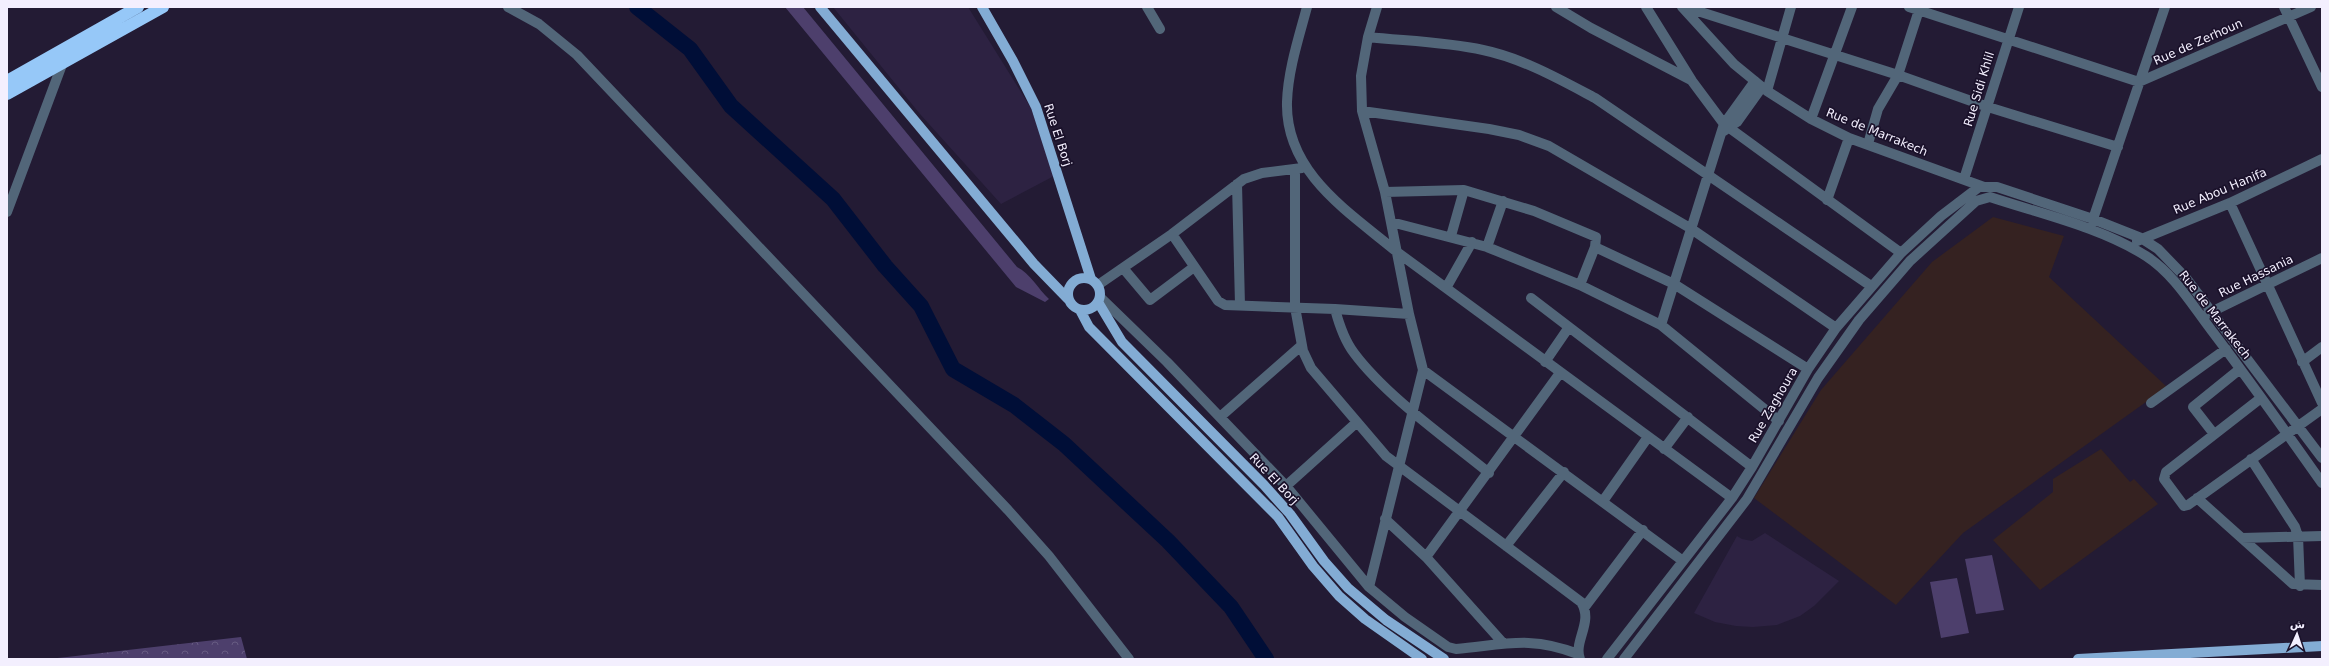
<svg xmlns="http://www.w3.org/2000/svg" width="2329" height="666" font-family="'DejaVu Sans','Noto Naskh Arabic',sans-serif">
	<defs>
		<pattern id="forest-crowns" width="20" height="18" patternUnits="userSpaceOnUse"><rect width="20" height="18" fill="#4d3f6c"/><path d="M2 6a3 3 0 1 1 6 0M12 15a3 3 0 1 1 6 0" fill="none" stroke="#675b82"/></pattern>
	</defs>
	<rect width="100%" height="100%" fill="#231b34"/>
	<path fill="#2d2242" d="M833 7H968L1031 108 1054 176 1001 204 920 114Z
		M1765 533 1839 581 1814 606 1800 616 1777 625 1753 627 1736 626 1715 622 1694 613 1737 536 1742 539 1752 541Z"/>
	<path fill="#352221" d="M1993 217 2064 236 2049 277 2167 387 1963 533 1896 605 1754 498 1821 390 1932 262Z
		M2101 449 2130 482 2134 479 2158 504 2040 590 1993 540 2053 492V479Z"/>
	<path fill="#4d3f6c" d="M785 7H803L1017 267C1030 273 1038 289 1049 299L1045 302 1016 287Z
		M1992 555 2004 610 1976 614 1965 559Z
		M1957 578 1969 633 1941 638 1930 582Z"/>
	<path fill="url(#forest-crowns)" d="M241 637 247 659H48L67 657Z"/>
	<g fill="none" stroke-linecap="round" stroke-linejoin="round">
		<path stroke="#000e37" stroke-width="16" d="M637 7 690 49 731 106 833 199 885 266 921 306 953 369 1014 405 1064 444 1168 541 1231 607 1266 659"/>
		<path stroke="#526679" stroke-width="10" d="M508 7 539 24 577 55 1008 510 1049 556 1129 659
			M1147 7 1160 29
			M1307 7C1299 37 1288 70 1287 102 1285 173 1349 212 1397 252L1732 498
			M1556 7 1591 28 1691 80
			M1646 7 1692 81 1724 124 1901 253
			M1682 7 1734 64 1767 91 1811 119 1849 138 1984 187
			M1685 7 1898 75 1988 107 2118 147
			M1909 7 2139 82 2311 7
			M2284 7 2322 87
			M1368 37C1406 41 1446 42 1483 50 1522 58 1561 80 1595 98L1871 286
			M1767 91 1791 7
			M1362 111 1489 129 1519 135 1549 146 1690 228 1836 328
			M1811 119 1852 7
			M1724 131 1737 122 1762 87
			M1868 144 1878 109 1898 75 1920 7
			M1295 169V307L1303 351 1311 368 1386 456 1581 602C1594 622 1573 641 1580 659
			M1964 179 2019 7
			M1237 184 1240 305
			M1385 192 1464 190 1534 211 1596 237 1595 247 1580 285
			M1827 200 1849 138
			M2230 203 2322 403
			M7 212 63 62
			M1391 222 1487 247 1580 285 1661 325 1779 421
			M2091 225 2165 7
			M1172 234 1218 301 1225 305 1335 309 1409 314
			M1451 236 1464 190
			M2137 241 2230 203 2322 159
			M1487 247 1503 201
			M1595 247 1674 284 1808 369
			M1123 268 1150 300 1194 267
			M1098 285 1172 234 1244 179 1262 173 1302 168
			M1446 288 1472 242
			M1100 297 1167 362 1286 486 1369 587 1405 617 1448 647 1456 649C1503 645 1530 635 1578 654
			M1531 298 1752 467
			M1335 309C1339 324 1344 340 1354 353 1386 396 1446 438 1489 473
			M2207 314 2322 258
			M1661 325 1724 124 1755 81
			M1545 362 1569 327
			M2302 362 2322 347
			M1423 370 1683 561
			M2261 398 2166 472 2164 479 2184 506 2188 505 2322 409
			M2151 403 2226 349
			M1220 417 1302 345
			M2214 434 2193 407 2240 369
			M1664 449 1688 417
			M2251 459 2295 527 2298 536 2300 586
			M1286 486 1356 423
			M2197 498 2293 584 2322 585
			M1603 501 1648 437
			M1385 519 1426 557 1503 643
			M2242 538 2322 536
			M1506 546 1564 472
			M1426 557 1560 373
			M1369 587 1423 370 1409 314 1385 192 1362 111 1361 76 1368 37 1377 7
			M1584 608 1643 530
			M1607 659 1732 498 1752 467 1808 369 1836 328 1901 253 1941 216 1979 187H1997L2093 219 2141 238 2158 249 2186 278 2322 458
			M1624 659 1747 499 1818 378 1859 320 1910 261 1976 201 1990 197C2041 214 2100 227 2146 256 2174 274 2192 305 2212 331 2250 381 2286 432 2322 483"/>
		<path stroke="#83acd4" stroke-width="10" d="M820 7 1034 264 1068 299
			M982 7 1013 61 1036 107 1091 279
			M1068 294a16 16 0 1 1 32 0a16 16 0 1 1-32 0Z
			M1098 302 1122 342 1264 485 1290 514 1324 561 1348 588 1386 620 1444 659
			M1080 310 1089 327 1278 517 1313 566 1339 596 1365 619 1422 659
			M2078 659 2322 646"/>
		<path stroke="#96c8f8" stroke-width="12" d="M7 81 138 7
			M7 94 163 7"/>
	</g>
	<g text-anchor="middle" stroke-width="3.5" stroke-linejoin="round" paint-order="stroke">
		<g font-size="12" fill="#f3effe" stroke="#1a112a">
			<text transform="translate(2198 42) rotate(-24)" y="4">Rue de Zerhoun</text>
			<text transform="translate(1979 89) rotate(-73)" y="4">Rue Sidi Khlil</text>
			<text transform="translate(1877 132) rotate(22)" y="4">Rue de Marrakech</text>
			<text transform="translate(1058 135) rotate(72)" y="4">Rue El Borj</text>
			<text transform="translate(2220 191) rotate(-23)" y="4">Rue Abou Hanifa</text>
			<text transform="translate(2256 276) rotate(-26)" y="4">Rue Hassania</text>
			<text transform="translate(2215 315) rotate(52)" y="4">Rue de Marrakech</text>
			<text transform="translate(1773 405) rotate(-60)" y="4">Rue Zaghoura</text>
			<text transform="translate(1274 479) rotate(47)" y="4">Rue El Borj</text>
		</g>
	</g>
	<rect width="2329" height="666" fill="none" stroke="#f3effe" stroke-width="16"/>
	<g transform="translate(2297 634) rotate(3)" stroke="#1a112a" stroke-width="3" paint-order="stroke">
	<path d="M0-3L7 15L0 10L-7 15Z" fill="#f3effe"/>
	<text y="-6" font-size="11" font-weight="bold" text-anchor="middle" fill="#f3effe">ش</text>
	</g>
</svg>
